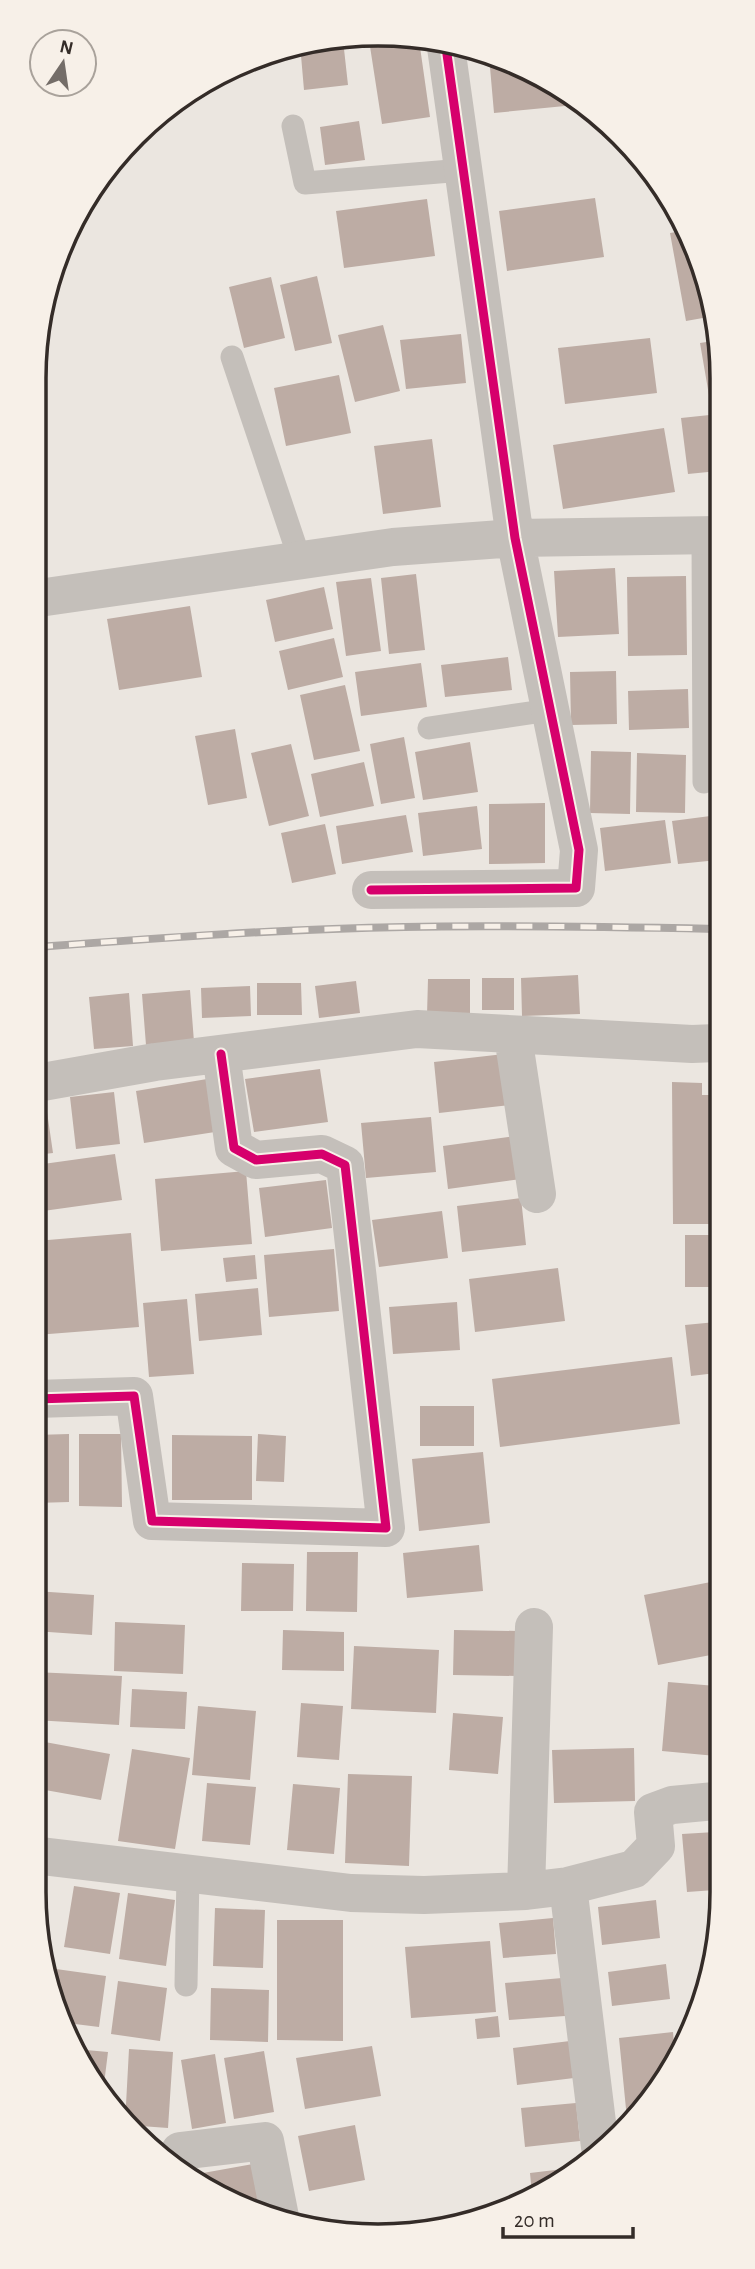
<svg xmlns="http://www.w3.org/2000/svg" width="755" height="2269" font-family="'Alegreya Sans',sans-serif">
	<rect width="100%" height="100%" fill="#ebe6e0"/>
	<path fill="#bdaca4" d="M311 40H343L348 85 304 90 300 44Z
		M369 40H419L430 117 382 124Z
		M489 56 549 79 564 90 565 106 494 113Z
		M359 121 365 160 325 165 320 127Z
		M595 198 604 257 507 271 499 211Z
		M427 199 435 256 344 268 336 211Z
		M688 230 714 316 686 321 670 233Z
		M317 276 332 343 295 351 280 285Z
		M271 277 285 338 244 348 229 287Z
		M383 325 400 391 355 402 338 335Z
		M461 334 466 383 406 389 400 340Z
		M650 338 657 393 565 404 558 348Z
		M719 340V406L711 407 700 343Z
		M339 375 351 433 286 446 274 388Z
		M719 414 718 471 688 474 681 418Z
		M664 428 675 492 563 509 553 445Z
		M432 439 441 507 383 514 374 446Z
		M615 568 619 634 558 637 554 571Z
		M416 574 425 650 389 654 381 578Z
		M686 576 687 655 628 656 627 577Z
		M371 578 381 651 346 656 336 582Z
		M324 587 333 629 275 642 266 600Z
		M190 606 202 677 119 690 107 619Z
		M334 638 343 677 288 690 279 651Z
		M508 657 512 690 445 697 441 665Z
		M421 663 427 707 361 716 355 672Z
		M616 671 617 724 571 725 570 672Z
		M345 685 360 751 314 760 300 695Z
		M688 689 689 728 629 730 628 691Z
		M235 729 247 798 208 805 195 736Z
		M404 737 415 798 381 804 370 744Z
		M470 742 478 792 423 800 415 752Z
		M291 744 309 816 269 826 251 753Z
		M591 751 631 752 630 814 590 813Z
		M637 753 686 755 685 813 636 812Z
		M364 762 374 806 320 817 311 774Z
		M545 803V863L489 864V804Z
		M477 806 482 849 423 856 418 813Z
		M406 815 413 852 342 864 336 826Z
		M718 815V860L678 864 672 821Z
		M665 820 671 863 605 871 600 828Z
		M325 824 336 874 292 883 281 833Z
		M578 975 580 1014 522 1016 521 978Z
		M482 978H514V1010H482Z
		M428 979H470V1015H427Z
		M356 981 360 1013 319 1018 315 986Z
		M257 983H301L302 1015H257Z
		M250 986 251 1016 202 1018 201 988Z
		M190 990 194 1042 146 1045 142 994Z
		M129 993 133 1046 94 1049 89 997Z
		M504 1054 510 1105 439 1113 434 1062Z
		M320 1069 328 1122 254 1132 245 1079Z
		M207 1079 215 1132 144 1143 136 1091Z
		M672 1082 702 1083V1095H717V1224H673Z
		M114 1092 120 1144 76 1149 70 1097Z
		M46 1105 53 1153 36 1155 37 1106Z
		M431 1117 436 1172 366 1178 361 1123Z
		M515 1136 521 1179 448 1189 443 1146Z
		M115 1154 122 1200 36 1212V1165Z
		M246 1171 252 1244 161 1251 155 1179Z
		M326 1180 332 1228 265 1237 259 1188Z
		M521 1198 526 1245 462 1252 457 1206Z
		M442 1211 448 1258 379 1267 372 1220Z
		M131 1233 139 1327 36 1335V1241Z
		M685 1235H717V1287H685Z
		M334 1249 339 1311 269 1317 264 1255Z
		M255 1255 257 1279 226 1282 223 1258Z
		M558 1268 565 1321 475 1332 469 1279Z
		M258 1288 262 1335 199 1341 195 1294Z
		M187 1299 194 1374 149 1377 143 1303Z
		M457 1302 460 1350 393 1354 389 1307Z
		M716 1322V1373L691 1376 685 1325Z
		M36 1342H41L44 1374H35Z
		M672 1357 680 1424 500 1447 492 1379Z
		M420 1406H474V1446H420Z
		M69 1434V1502L35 1503V1435Z
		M79 1434H121L122 1507 79 1506Z
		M258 1434 286 1436 284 1482 256 1481Z
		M172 1435 252 1436V1500H172Z
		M483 1452 490 1523 419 1531 412 1459Z
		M479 1545 483 1591 407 1598 403 1553Z
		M307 1552H358L357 1612 306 1611Z
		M242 1563 294 1564 293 1611H241Z
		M716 1581V1654L658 1665 644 1595Z
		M35 1591 94 1595 92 1635 34 1631Z
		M115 1622 185 1625 183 1674 114 1671Z
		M283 1630 344 1632V1671L282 1670Z
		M454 1630 518 1631 517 1676 453 1675Z
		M354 1646 439 1650 436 1713 351 1709Z
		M34 1672 122 1676 119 1725 34 1720Z
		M668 1682 716 1686V1756L662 1751Z
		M132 1689 187 1692 185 1729 130 1727Z
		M301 1703 343 1706 339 1760 297 1757Z
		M198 1706 256 1711 250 1780 192 1775Z
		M453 1713 503 1717 498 1774 449 1770Z
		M34 1740 110 1754 101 1800 34 1788Z
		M634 1748 635 1801 554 1803 552 1750Z
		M132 1749 190 1758 175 1849 118 1841Z
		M348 1774 412 1776 409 1866 345 1863Z
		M207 1783 256 1787 250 1845 202 1841Z
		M293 1784 340 1788 334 1854 287 1850Z
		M715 1832V1890L687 1892 682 1834Z
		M74 1886 120 1893 110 1954 64 1947Z
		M128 1893 175 1900 166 1966 119 1959Z
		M656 1900 660 1938 602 1945 598 1907Z
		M215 1908 265 1910 263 1968 213 1966Z
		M553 1918 556 1954 503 1958 499 1923Z
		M277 1920H343V2041L277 2040Z
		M490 1941 496 2012 411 2018 405 1947Z
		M666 1964 670 1999 612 2006 608 1972Z
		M56 1969 106 1976 99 2027 59 2022 53 1990Z
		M562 1978 565 2016 509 2020 505 1983Z
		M118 1981 167 1988 160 2041 111 2034Z
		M211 1988 269 1990 268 2042 210 2040Z
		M498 2016 500 2037 477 2039 475 2019Z
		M673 2032 675 2055 664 2082 627 2119 619 2038Z
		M570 2041 574 2078 517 2085 513 2048Z
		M372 2046 381 2096 305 2109 296 2058Z
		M75 2049 108 2052 103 2092 83 2061Z
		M129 2049 173 2052 168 2128 127 2125 125 2123Z
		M264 2051 274 2112 234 2119 224 2058Z
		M215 2054 226 2123 192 2129 181 2060Z
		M576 2103 580 2141 525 2147 521 2108Z
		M355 2125 365 2180 309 2191 298 2136Z
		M253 2164 261 2211 225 2200 192 2175Z
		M580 2167 569 2178 532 2194 530 2173Z"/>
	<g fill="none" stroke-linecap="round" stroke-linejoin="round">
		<path stroke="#c4bfba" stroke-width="23" d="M293 126 305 183 463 170
			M232 357 300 560
			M703 535 704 782
			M429 728 550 710
			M186 1985 188 1874"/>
		<path stroke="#c4bfba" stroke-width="38" d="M39 598 393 547 515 538 718 535
			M371 890 576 888 579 850 515 538 445 40
			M513 1036 537 1194
			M37 1083 155 1062 417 1029 692 1044 717 1043
			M35 1399 134 1396 152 1521 386 1528 345 1165 322 1154 256 1160 234 1148 221 1054
			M33 1855 351 1893 424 1895 526 1891 568 1886 634 1869 656 1846 653 1812 672 1805 715 1801
			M568 1886 600 2147
			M526 1891 534 1627
			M180 2151 265 2141 280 2217"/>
		<defs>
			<path id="rail" d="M37 947C159 938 281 929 404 927 508 925 613 927 717 929"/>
		</defs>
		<use href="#rail" stroke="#aca7a4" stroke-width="8"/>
		<use href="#rail" stroke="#f7f0e8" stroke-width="5" stroke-dasharray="16" stroke-linecap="butt"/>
		<defs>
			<path id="cycleway" d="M371 890 576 888 579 850 515 538 445 40
				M35 1399 134 1396 152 1521 386 1528 345 1165 322 1154 256 1160 234 1148 221 1054"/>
		</defs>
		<use href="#cycleway" stroke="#f7f0e8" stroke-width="13"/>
		<use href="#cycleway" stroke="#d6006c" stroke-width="9"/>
	</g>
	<path d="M0 0H755V2269H0ZM378 46H378A332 332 0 0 1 710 378V1892A332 332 0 0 1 378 2224H378A332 332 0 0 1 46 1892V378A332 332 0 0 1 378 46Z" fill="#f7f0e8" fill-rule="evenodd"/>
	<path fill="none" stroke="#342c28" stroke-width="3.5" d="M378 46H378A332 332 0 0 1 710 378V1892A332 332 0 0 1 378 2224H378A332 332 0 0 1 46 1892V378A332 332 0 0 1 378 46Z"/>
	<g transform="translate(63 63) rotate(13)"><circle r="33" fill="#f7f0e8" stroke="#a9a29b" stroke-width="2"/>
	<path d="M0-5L12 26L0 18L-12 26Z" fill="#746d68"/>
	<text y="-10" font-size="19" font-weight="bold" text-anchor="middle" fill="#342c28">N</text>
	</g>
	<path d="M503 2227v10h130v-10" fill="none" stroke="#342c28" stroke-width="3.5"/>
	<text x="514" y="2227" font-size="21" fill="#342c28" stroke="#f7f0e8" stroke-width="5" paint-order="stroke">20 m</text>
</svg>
